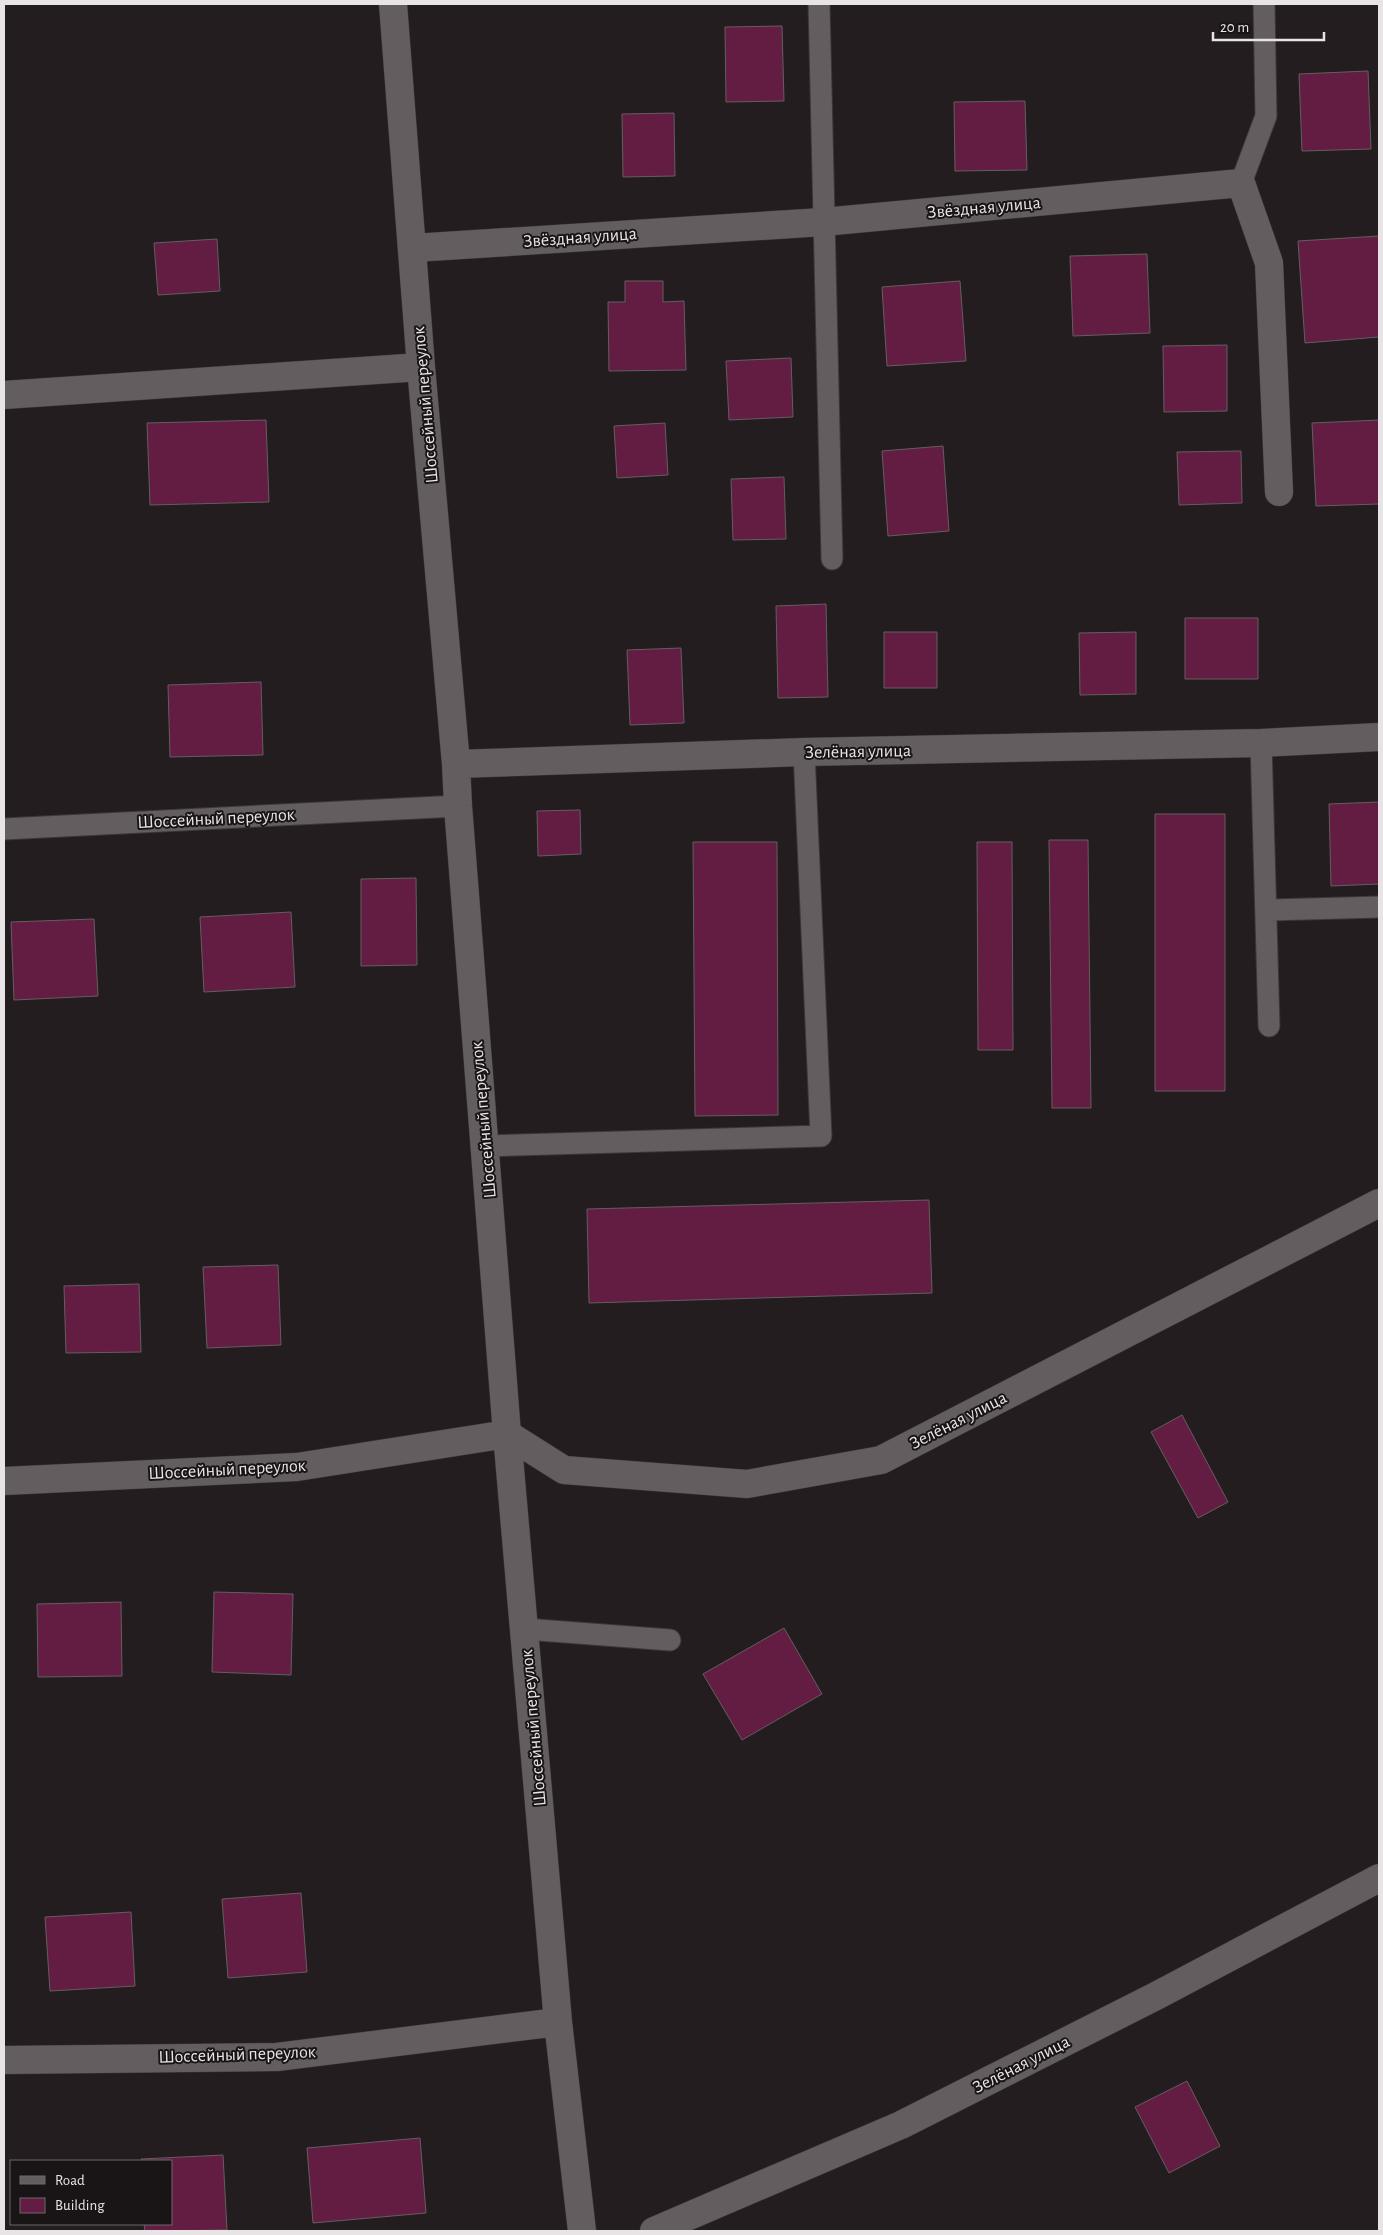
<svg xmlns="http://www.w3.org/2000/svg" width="1383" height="2235" font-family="'Alegreya Sans',sans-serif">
	<rect width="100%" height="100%" fill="#231d20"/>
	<path fill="#631d43" stroke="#645e60" d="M782 26 784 101 726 102 725 27Z
		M1368 71 1371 149 1302 151 1299 74Z
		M1025 101 1027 170 955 171 954 102Z
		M674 113 675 176 623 177 622 114Z
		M1379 236V337L1305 343 1298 241Z
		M217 239 220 291 158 295 154 243Z
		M1147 254 1150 333 1073 336 1070 256Z
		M625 281H663V302L684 301 686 370 609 371 608 302H625Z
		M960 281 966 361 887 366 882 287Z
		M1227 345V411L1164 412 1163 346Z
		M791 358 793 417 729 420 726 361Z
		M266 420 269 502 150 505 147 423Z
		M1379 420V504L1316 506 1312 423Z
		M665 423 668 475 617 478 614 426Z
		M943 446 949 531 888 536 882 451Z
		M1241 451 1242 503 1179 505 1177 452Z
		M784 477 786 539 733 540 731 479Z
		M826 604 828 697 778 698 776 606Z
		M1185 618H1258V679H1185Z
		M884 632H937V688H884Z
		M1136 632V694L1080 695 1079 633Z
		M681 648 684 723 630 725 627 650Z
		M261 682 263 755 170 757 168 685Z
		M1379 802V884L1331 886 1329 804Z
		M580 810 581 854 538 856 537 811Z
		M1155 814H1225V1091H1155Z
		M1049 840H1088L1091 1108H1052Z
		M693 842H777L778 1115 695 1116Z
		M977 842H1012L1013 1050H978Z
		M416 878 417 965 361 966V879Z
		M291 912 295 987 204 992 200 917Z
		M94 919 98 996 14 1000 11 922Z
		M929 1200 932 1293 589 1303 587 1209Z
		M278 1265 281 1345 207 1348 203 1267Z
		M139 1284 141 1352 66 1353 64 1286Z
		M1182 1415 1228 1502 1198 1518 1151 1432Z
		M214 1592 293 1594 291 1675 212 1672Z
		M121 1602 122 1676 38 1677 37 1604Z
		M784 1628 822 1694 742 1740 703 1674Z
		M301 1893 307 1972 228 1978 222 1899Z
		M131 1912 135 1986 50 1991 45 1917Z
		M1187 2081 1220 2146 1169 2173 1135 2107Z
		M420 2138 426 2213 313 2223 307 2148Z
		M223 2155 227 2230 145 2231 144 2224H171V2161H142L141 2159Z"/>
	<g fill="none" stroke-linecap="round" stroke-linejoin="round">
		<defs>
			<path id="lane" d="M819 4 832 559
				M1241 183 1266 116 1264 4
				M1261 743 1269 1026
				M4 829 458 806
				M1266 910 1379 907
				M485 1146 821 1136 804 752
				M525 1629 670 1640"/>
			<path id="street" d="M393 4 421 367 456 764 458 806 507 1434 558 2022 582 2231
				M413 248 823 222 1241 183 1269 263 1279 492
				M4 395 421 367
				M456 764 804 752 1261 743 1379 737
				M4 1481 297 1467 507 1434 564 1470 747 1484 881 1460 1379 1203
				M4 2060 277 2057 558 2022
				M654 2231 901 2125 1156 1996 1379 1878"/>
		</defs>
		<use href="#lane" stroke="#3c383a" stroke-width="23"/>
		<use href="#street" stroke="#3c383a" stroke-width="29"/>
		<use href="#lane" stroke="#635d60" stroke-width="21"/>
		<use href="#street" stroke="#635d60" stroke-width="28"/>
	</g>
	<g text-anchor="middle" stroke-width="4" stroke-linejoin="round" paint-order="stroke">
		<g font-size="18" fill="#e8e4e6" stroke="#191416">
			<text transform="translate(984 207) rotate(-5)" y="6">Звёздная улица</text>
			<text transform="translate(580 237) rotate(-4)" y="6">Звёздная улица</text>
			<text transform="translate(425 405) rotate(-95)" y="6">Шоссейный переулок</text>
			<text transform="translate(858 751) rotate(-1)" y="6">Зелёная улица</text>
			<text transform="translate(216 818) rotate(-3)" y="6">Шоссейный переулок</text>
			<text transform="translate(483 1120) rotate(-95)" y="6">Шоссейный переулок</text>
			<text transform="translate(958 1420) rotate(-27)" y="6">Зелёная улица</text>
			<text transform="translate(227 1469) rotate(-3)" y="6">Шоссейный переулок</text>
			<text transform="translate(533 1728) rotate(-95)" y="6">Шоссейный переулок</text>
			<text transform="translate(237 2054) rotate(-2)" y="6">Шоссейный переулок</text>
			<text transform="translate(1021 2064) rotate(-27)" y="6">Зелёная улица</text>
		</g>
	</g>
	<rect width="1383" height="2235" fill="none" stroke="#e8e4e6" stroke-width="10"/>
	<rect x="10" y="2160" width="162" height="65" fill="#191416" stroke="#6c6769"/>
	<rect x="20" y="2176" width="25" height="8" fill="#635d60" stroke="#6c6769"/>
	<text x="55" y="2185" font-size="15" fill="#e8e4e6">Road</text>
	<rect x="20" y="2198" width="25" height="15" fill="#631d43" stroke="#6c6769"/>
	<text x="55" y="2210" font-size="15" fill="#e8e4e6">Building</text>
	<path d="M1213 32v8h111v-8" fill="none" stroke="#e8e4e6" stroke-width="2.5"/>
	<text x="1220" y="32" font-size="15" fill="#e8e4e6" stroke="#191416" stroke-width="4" paint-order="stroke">20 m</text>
</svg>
